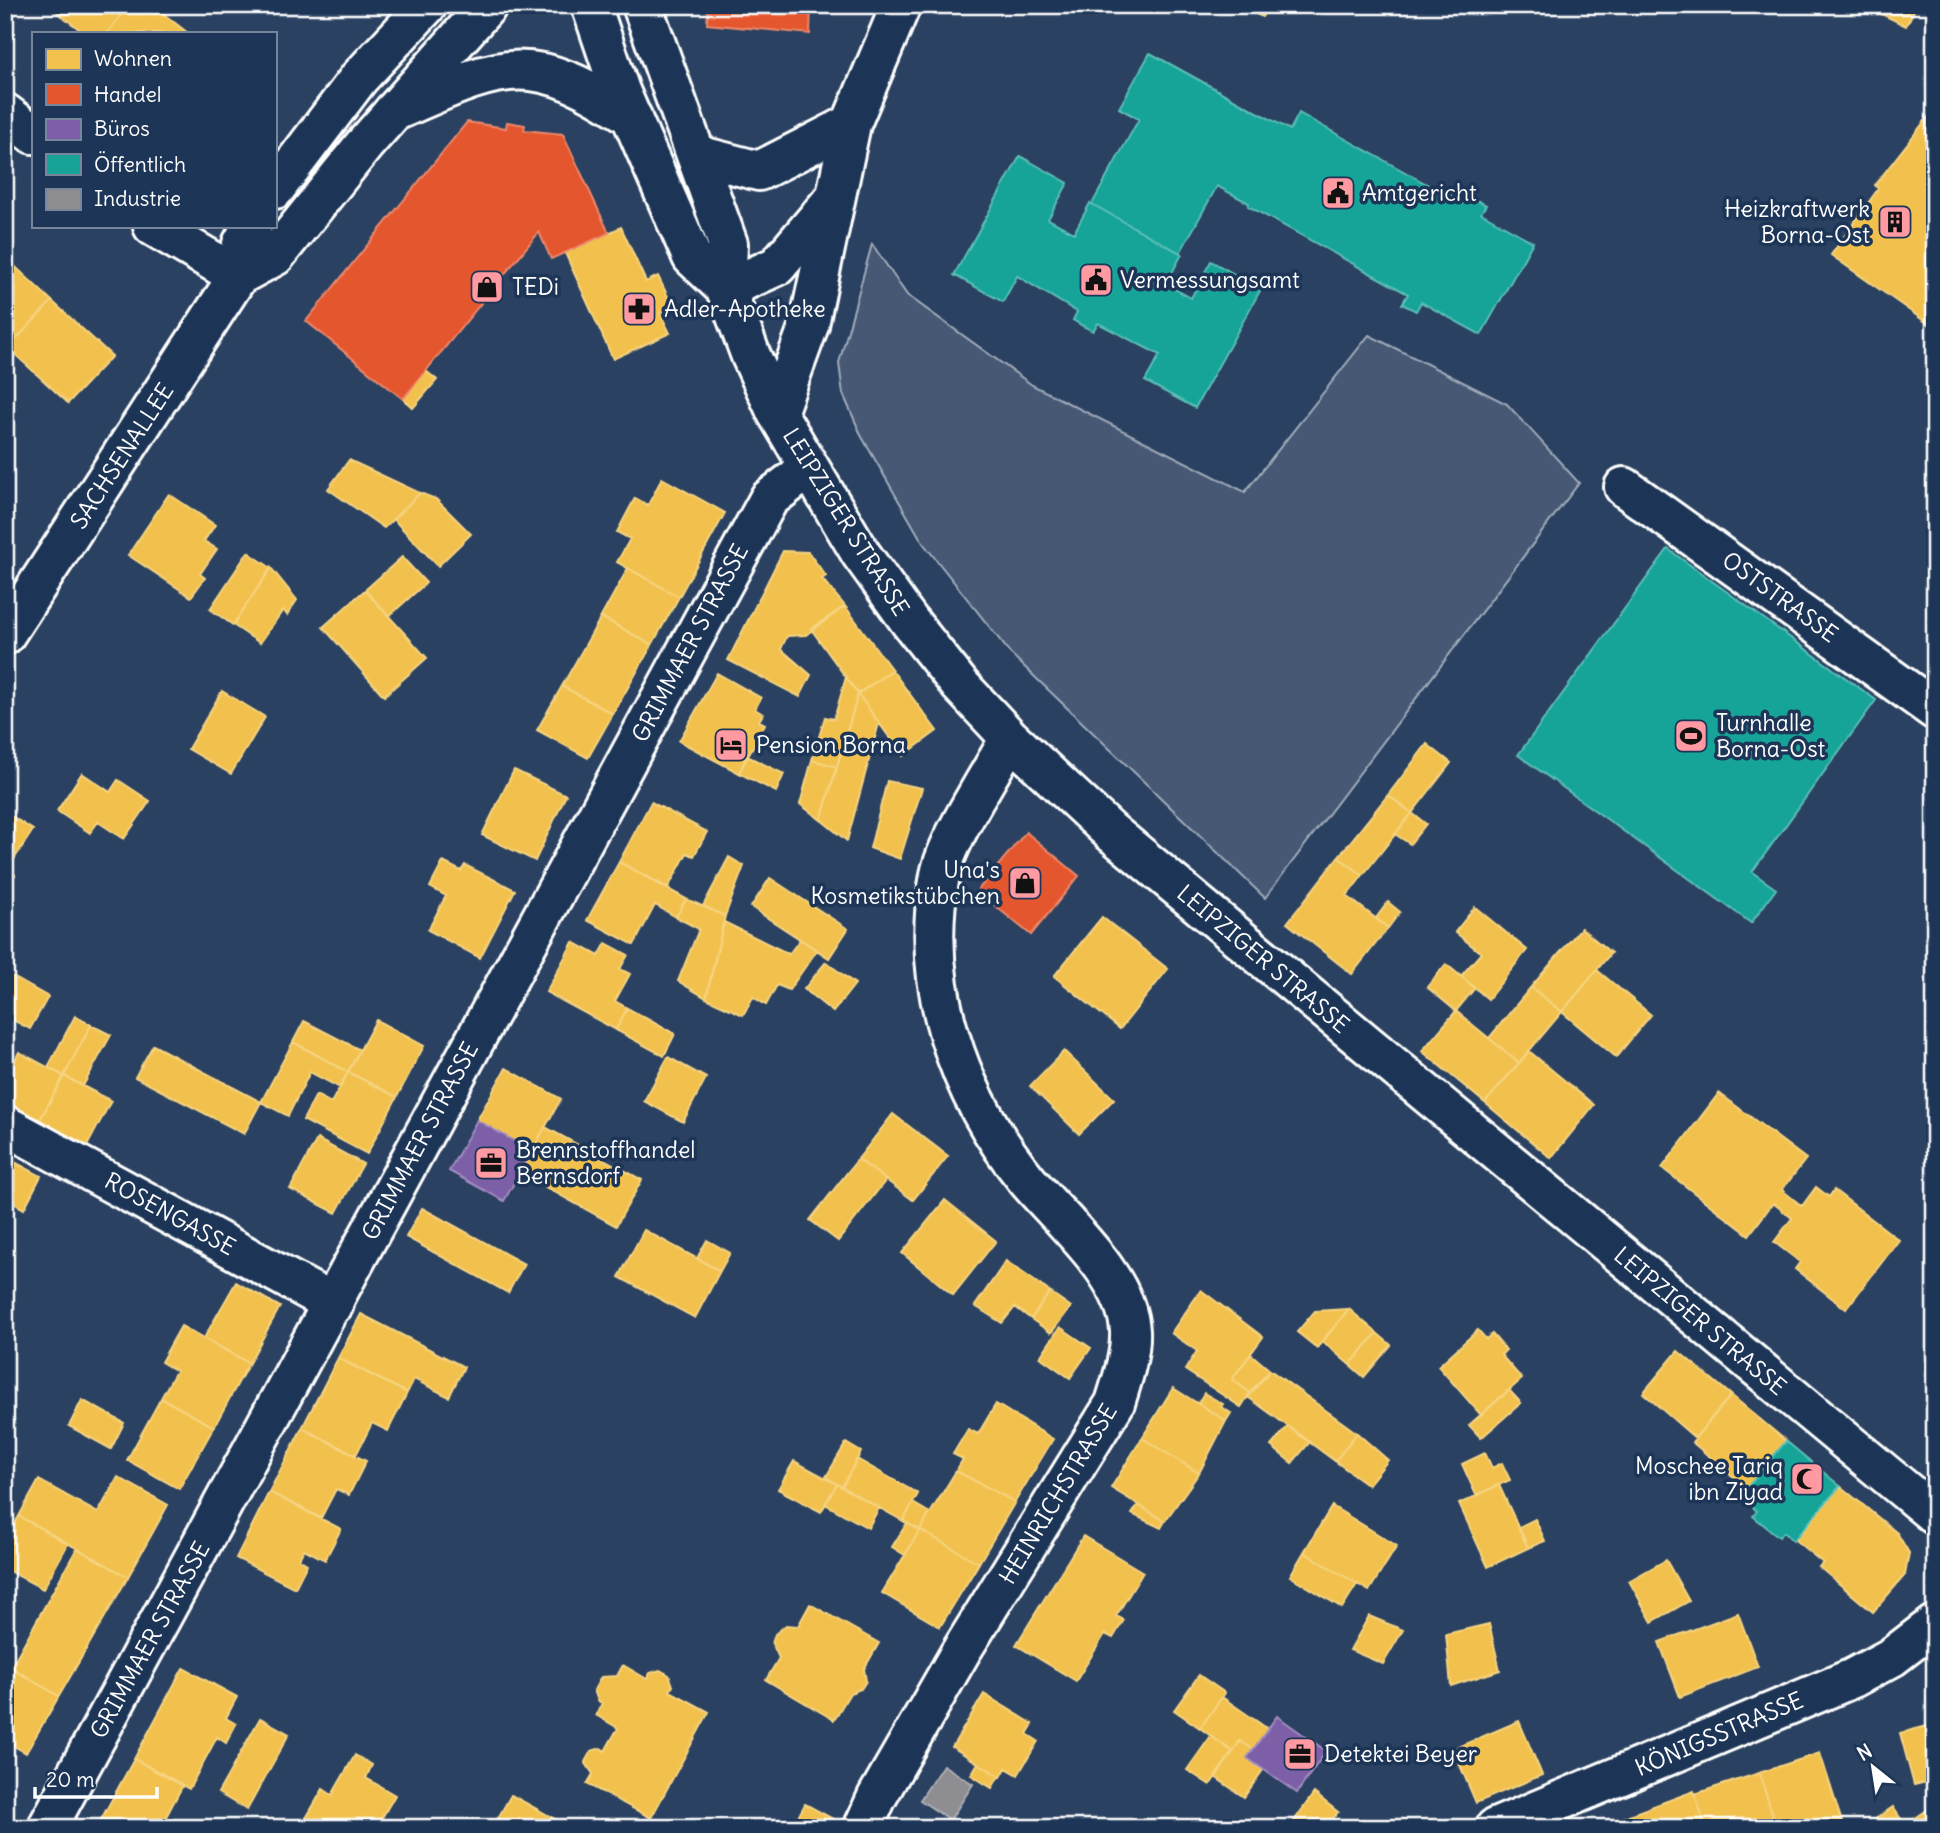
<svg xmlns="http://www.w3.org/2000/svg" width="1940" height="1833" font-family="Delius,sans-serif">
	<rect width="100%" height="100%" fill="#2a4161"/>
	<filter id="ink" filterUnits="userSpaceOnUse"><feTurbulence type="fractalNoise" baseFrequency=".0143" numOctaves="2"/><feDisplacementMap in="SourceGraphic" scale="14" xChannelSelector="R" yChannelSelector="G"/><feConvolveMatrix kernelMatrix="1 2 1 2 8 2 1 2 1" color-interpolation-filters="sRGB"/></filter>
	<g filter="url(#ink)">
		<path fill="#465975" stroke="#a2acba" stroke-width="2" d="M872 244 907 295 1032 385 1245 492 1369 335 1507 404 1579 483 1265 898 1011 654 923 543 862 437 843 394 839 363Z"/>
		<path fill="#f2c14e" stroke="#f6d483" stroke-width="2" d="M48 5H129L107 33H84Z
			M129 5H152L188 33H107Z
			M1239 5H1269L1262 17Z
			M1863 5H1917L1906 26Z
			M1935 108V324L1933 327 1831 255 1878 189 1875 185Z
			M621 227 646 282 658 276 673 307 660 313 670 333 613 359 565 253Z
			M5 257 52 301 8 348 5 345Z
			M52 301 112 356 68 403 8 348Z
			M426 371 437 380 413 408 403 399Z
			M349 460 420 493 384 528 328 489Z
			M662 478 725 513 679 597 617 562 630 539 617 532 635 498 648 505Z
			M420 493 436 499 471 534 438 566 393 519Z
			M169 494 215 525 204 541 217 549 200 574 205 578 191 597 128 555Z
			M783 551 808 552 826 576 822 579 845 606 806 635 787 636 781 649 811 675 800 697 728 660Z
			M248 552 271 568 233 625 210 609Z
			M402 557 426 583 389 616 365 590Z
			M271 568 297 600 287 615 283 610 260 643 233 625Z
			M628 568 679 597 652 645 601 617Z
			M365 590 427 658 384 696 323 627Z
			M845 606 892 670 858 694 811 629Z
			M601 617 652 645 613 714 562 686Z
			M892 670 937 731 903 756 858 694Z
			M717 673 761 698 755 709 763 714 759 721 765 724 739 773 679 741Z
			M846 677 858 694 837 767 812 760 825 717 834 719Z
			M562 686 613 714 588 758 537 730Z
			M222 691 265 717 231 774 188 749Z
			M858 694 879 723 847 841 821 820Z
			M1427 744 1451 763 1412 813 1388 795Z
			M747 756 784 774 776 792 739 773Z
			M812 760 837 767 821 820 800 804Z
			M514 770 566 795 535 861 482 835Z
			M82 773 110 792 118 780 150 801 124 839 98 822 90 833 57 811Z
			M887 781 922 788 900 859 870 848Z
			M1388 795 1412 813 1363 875 1338 857Z
			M651 802 707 832 694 856 687 853 668 888 619 862Z
			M5 812 33 830 7 870 15 875 5 889Z
			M1412 813 1426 824 1410 844 1395 834Z
			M729 857 744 866 725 916 703 906Z
			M1338 857 1363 875 1347 896 1388 928 1352 974 1287 923Z
			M443 862 461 871 465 865 515 890 480 958 428 930 446 896 430 887Z
			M619 862 686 899 676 917 655 905 634 945 587 920Z
			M770 878 848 929 829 958 751 907Z
			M686 899 725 916 706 998 678 981 699 929 676 917Z
			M1388 902 1400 912 1388 928 1376 918Z
			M1475 907 1527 950 1488 999 1461 976 1481 953 1455 932Z
			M1102 917 1168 969 1120 1029 1054 976Z
			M724 922 789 954 800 939 817 950 789 990 777 985 766 1005 753 997 743 1015 706 998Z
			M1581 928 1611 953 1562 1012 1531 987Z
			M573 942 599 956 606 943 628 955 620 969 630 974 615 1001 627 1008 616 1030 546 992Z
			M826 962 855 984 833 1012 804 989Z
			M1446 964 1475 988 1456 1011 1427 987Z
			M1597 970 1651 1015 1616 1057 1562 1012Z
			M6 973 48 997 30 1029 5 1016Z
			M1531 987 1562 1012 1519 1063 1489 1038Z
			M627 1008 675 1034 664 1056 616 1030Z
			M1456 1011 1519 1063 1485 1103 1422 1051Z
			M75 1016 91 1025 64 1076 48 1067Z
			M376 1020 424 1046 397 1097 348 1072Z
			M304 1021 360 1050 348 1072 293 1042Z
			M91 1025 111 1035 83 1086 64 1076Z
			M293 1042 348 1072 340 1088 310 1072 288 1116 261 1102Z
			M153 1045 261 1102 244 1134 135 1077Z
			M1064 1051 1114 1099 1079 1134 1030 1086Z
			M1529 1051 1594 1105 1551 1158 1485 1103Z
			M19 1052 64 1076 37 1125 5 1108V1078Z
			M668 1057 706 1078 683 1122 644 1101Z
			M506 1068 561 1099 532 1151 477 1120Z
			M348 1072 397 1097 367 1154 303 1120 316 1095 331 1103Z
			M64 1076 111 1101 85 1150 37 1125Z
			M1719 1093 1806 1159 1782 1190 1802 1206 1816 1187 1829 1197 1834 1190 1899 1240 1846 1309 1795 1269 1800 1262 1774 1242 1792 1218 1773 1203 1749 1235 1662 1168Z
			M893 1114 948 1156 913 1200 858 1159Z
			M545 1127 642 1180 616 1226 520 1173Z
			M317 1139 363 1164 336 1213 290 1189Z
			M5 1157 41 1176 24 1209 5 1198Z
			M858 1159 886 1180 838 1241 810 1220Z
			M945 1200 996 1241 953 1295 902 1253Z
			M422 1208 524 1264 508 1293 406 1237Z
			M644 1230 720 1271 695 1318 619 1277Z
			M707 1240 730 1253 720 1271 697 1258Z
			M1006 1261 1050 1292 1031 1319 1015 1307 1002 1323 975 1306Z
			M236 1282 280 1307 249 1363 204 1338Z
			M1201 1290 1263 1337 1232 1379 1250 1393 1241 1407 1185 1370 1197 1351 1171 1333Z
			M1050 1292 1071 1307 1051 1333 1031 1319Z
			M1349 1309 1317 1348 1297 1332 1315 1311Z
			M1349 1309 1377 1333 1350 1365 1322 1341Z
			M361 1314 464 1367 449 1397 414 1379 407 1393 338 1358Z
			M181 1326 249 1363 214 1427 161 1398 176 1371 161 1362Z
			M1060 1327 1091 1348 1070 1378 1040 1357Z
			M1478 1330 1486 1339 1492 1334 1506 1350 1501 1355 1522 1379 1481 1415 1438 1366Z
			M1377 1333 1391 1345 1364 1377 1350 1365Z
			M1678 1351 1731 1395 1695 1438 1643 1393Z
			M1251 1354 1270 1370 1250 1393 1232 1379Z
			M338 1358 407 1393 388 1431 372 1423 356 1455 302 1428Z
			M1270 1370 1357 1433 1335 1461 1248 1397Z
			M1173 1388 1226 1421 1199 1473 1142 1438Z
			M1509 1390 1521 1403 1481 1438 1469 1425Z
			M1204 1393 1223 1404 1221 1407 1231 1413 1226 1421 1198 1403Z
			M1731 1395 1786 1441 1747 1488 1692 1442Z
			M161 1398 214 1427 179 1489 127 1460Z
			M82 1400 124 1423 111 1449 69 1426Z
			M996 1404 1053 1439 1015 1502 956 1471 963 1459 953 1454 968 1429 978 1434Z
			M1288 1426 1310 1442 1292 1463 1271 1446Z
			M302 1428 366 1461 349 1495 336 1489 321 1518 269 1492Z
			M1357 1433 1388 1460 1368 1485 1335 1461Z
			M1142 1438 1199 1473 1165 1521 1111 1488Z
			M846 1443 861 1452 842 1487 826 1477Z
			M1485 1453 1492 1468 1502 1463 1510 1480 1476 1495 1462 1464Z
			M857 1459 918 1494 903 1521 842 1487Z
			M794 1461 837 1484 821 1512 778 1489Z
			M956 1471 1015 1502 979 1563 920 1530Z
			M118 1477 168 1505 128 1577 19 1516 39 1480 98 1513Z
			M837 1484 879 1508 868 1528 825 1504Z
			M1499 1485 1528 1548 1488 1567 1459 1504Z
			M1840 1486 1897 1533 1909 1553 1905 1575 1873 1612 1819 1567 1823 1563 1795 1540Z
			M269 1492 341 1529 325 1560 304 1549 299 1559 307 1564 295 1588 236 1558Z
			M913 1503 930 1513 920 1530 903 1521Z
			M1138 1505 1165 1521 1161 1528 1132 1514Z
			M1332 1506 1397 1546 1369 1591 1304 1552Z
			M19 1516 68 1544 43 1589 5 1569V1540Z
			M1535 1519 1545 1541 1528 1548 1519 1527Z
			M907 1523 920 1530 905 1555 892 1547Z
			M920 1530 979 1563 940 1627 882 1593Z
			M1083 1536 1143 1572 1116 1616 1124 1620 1113 1638 1105 1634 1076 1681 1016 1645Z
			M77 1548 128 1577 59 1696 11 1667Z
			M1304 1552 1357 1584 1342 1608 1290 1576Z
			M1666 1560 1689 1601 1652 1622 1629 1581Z
			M810 1604 879 1643 864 1669 866 1681 861 1689 850 1693 834 1720 766 1680 779 1658 772 1643 775 1634 786 1625 798 1626Z
			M1738 1613 1758 1667 1680 1697 1659 1642Z
			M1369 1616 1403 1630 1383 1664 1350 1650Z
			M1489 1624 1500 1670 1451 1686 1446 1634Z
			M5 1665 59 1696 26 1753 5 1741Z
			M623 1665 647 1679 650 1673 660 1670 669 1675 673 1686 670 1691 709 1712 651 1818 587 1784 593 1774 585 1762 591 1751 601 1748 605 1751 618 1728 596 1715 602 1703 598 1701 594 1690 601 1677 617 1676Z
			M183 1668 237 1697 226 1718 236 1724 226 1743 217 1737 189 1789 134 1759Z
			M1199 1675 1225 1693 1200 1728 1174 1710Z
			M984 1694 1033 1724 1027 1734 1038 1741 1018 1775 1006 1768 1001 1777 952 1747Z
			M1222 1697 1268 1729 1254 1750 1240 1741 1233 1752 1200 1728Z
			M260 1718 289 1734 247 1810 218 1793Z
			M1519 1721 1542 1775 1476 1803 1453 1749Z
			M1935 1724V1780L1914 1785 1900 1733Z
			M1211 1736 1233 1752 1210 1785 1187 1770Z
			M1240 1741 1254 1750 1247 1758 1263 1770 1244 1797 1215 1777Z
			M1820 1753 1842 1822 1824 1828H1777L1759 1773Z
			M355 1755 372 1765 366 1778 395 1795 376 1828H319L305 1820 323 1789 332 1795Z
			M134 1759 183 1785 160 1828H103L98 1825Z
			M978 1763 999 1776 992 1788 971 1775Z
			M1759 1773 1777 1828H1706L1695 1794Z
			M1694 1791 1706 1828H1635L1629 1815Z
			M1314 1793 1338 1812 1326 1828H1289Z
			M511 1795 562 1823 559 1828 494 1825Z
			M805 1804 846 1826 845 1828H792Z
			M1933 1806 1935 1828H1907L1905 1825Z
			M1893 1807 1907 1828H1862Z
			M1629 1815 1635 1828H1599Z"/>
		<path fill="#e4572e" stroke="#ec896d" stroke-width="2" d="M708 5H811L810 34 707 24Z
			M467 122 506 128 507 122 525 125 524 130 563 134 609 233 551 259 539 232 403 399 306 321Z
			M1026 832 1079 876 1031 935 977 891Z"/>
		<path fill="#7b5ea7" stroke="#a38ec1" stroke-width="2" d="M477 1120 532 1151 504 1201 449 1171Z
			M1277 1716 1326 1751 1297 1793 1247 1758Z"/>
		<path fill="#17a398" stroke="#5dbfb7" stroke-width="2" d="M1150 53 1290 130 1299 113 1450 197 1455 189 1486 205 1481 213 1533 242 1481 335 1421 302 1416 311 1402 304 1408 294 1248 206 1249 203 1217 186 1180 253 1092 204 1139 119 1119 108Z
			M1020 156 1068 183 1048 219 1074 233 1090 203 1182 254 1166 284 1191 298 1211 261 1261 289 1195 408 1145 381 1160 355 1098 323 1093 331 1083 326 1073 320 1077 312 1017 276 1003 302 954 275Z
			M1668 549 1876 700 1752 872 1776 889 1751 923 1518 755Z
			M1786 1441 1840 1486 1793 1541 1784 1532 1779 1537 1753 1516 1757 1511 1740 1496Z"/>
		<path fill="#8d8d92" stroke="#afafb3" stroke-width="2" d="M943 1765 973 1784 950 1820 920 1800Z"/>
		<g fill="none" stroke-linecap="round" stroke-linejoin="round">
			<defs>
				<path id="minor" d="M591 5 620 91 692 257 726 289
					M642 5 728 244 726 289 751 356 777 413 861 554 910 622 960 685 1010 738 1111 832 1935 1515
					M393 112C501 65 528 47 632 117
					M5 113 33 134
					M697 155 759 171 851 124
					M153 226 238 276
					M726 289 777 266 832 201
					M777 413 809 325 851 124 901 5
					M1624 487 1935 710
					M5 1125 334 1304
					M47 1828C289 1386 527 941 769 499L809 468
					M863 1828 877 1797 960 1653 1115 1403C1122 1380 1131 1355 1130 1331 1127 1275 1060 1220 1027 1180 958 1095 919 984 940 875 947 839 992 772 1010 738
					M1495 1828 1853 1678 1892 1657 1935 1624"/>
				<path id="major" d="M275 189 359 78 427 5
					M238 276 275 256 364 145 488 5
					M5 635 238 276 242 244 252 226"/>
			</defs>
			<use href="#minor" stroke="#fff" stroke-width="44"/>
			<use href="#major" stroke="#fff" stroke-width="44"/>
			<use href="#minor" stroke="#1d3557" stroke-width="38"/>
			<use href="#major" stroke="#1d3557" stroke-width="38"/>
		</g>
	</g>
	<defs>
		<symbol id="civic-square" viewBox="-11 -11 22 22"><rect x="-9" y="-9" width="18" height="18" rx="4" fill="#ff9aa2" stroke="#1d3557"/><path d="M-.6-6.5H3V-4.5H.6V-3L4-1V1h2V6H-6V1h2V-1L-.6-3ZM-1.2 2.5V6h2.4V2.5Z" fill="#111"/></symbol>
		<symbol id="building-square" viewBox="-11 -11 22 22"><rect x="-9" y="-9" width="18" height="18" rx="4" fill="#ff9aa2" stroke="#1d3557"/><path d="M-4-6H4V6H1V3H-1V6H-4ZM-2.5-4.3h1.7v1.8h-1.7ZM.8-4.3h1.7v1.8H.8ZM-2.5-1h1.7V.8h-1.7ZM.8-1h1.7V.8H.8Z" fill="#111"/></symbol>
		<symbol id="shop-square" viewBox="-11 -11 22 22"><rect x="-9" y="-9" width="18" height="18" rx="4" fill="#ff9aa2" stroke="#1d3557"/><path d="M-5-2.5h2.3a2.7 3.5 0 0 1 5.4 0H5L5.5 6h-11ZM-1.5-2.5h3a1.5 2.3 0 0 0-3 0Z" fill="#111"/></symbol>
		<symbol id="pharmacy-square" viewBox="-11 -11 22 22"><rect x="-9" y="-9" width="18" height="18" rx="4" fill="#ff9aa2" stroke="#1d3557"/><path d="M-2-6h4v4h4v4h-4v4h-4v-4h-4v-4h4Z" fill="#111"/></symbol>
		<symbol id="stadium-square" viewBox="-11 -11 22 22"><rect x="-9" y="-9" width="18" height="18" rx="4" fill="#ff9aa2" stroke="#1d3557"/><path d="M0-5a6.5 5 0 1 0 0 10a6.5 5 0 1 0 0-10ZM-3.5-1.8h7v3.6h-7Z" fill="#111"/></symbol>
		<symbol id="hotel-square" viewBox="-11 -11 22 22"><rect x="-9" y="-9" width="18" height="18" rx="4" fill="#ff9aa2" stroke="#1d3557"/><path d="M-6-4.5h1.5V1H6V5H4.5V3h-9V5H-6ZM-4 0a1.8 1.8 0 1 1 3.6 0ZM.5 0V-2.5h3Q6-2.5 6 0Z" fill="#111"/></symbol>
		<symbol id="office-square" viewBox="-11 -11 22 22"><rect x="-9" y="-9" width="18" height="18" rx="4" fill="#ff9aa2" stroke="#1d3557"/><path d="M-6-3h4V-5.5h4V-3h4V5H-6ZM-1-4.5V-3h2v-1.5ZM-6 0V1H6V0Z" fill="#111"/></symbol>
		<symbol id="mosque-square" viewBox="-11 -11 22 22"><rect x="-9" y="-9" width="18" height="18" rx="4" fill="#ff9aa2" stroke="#1d3557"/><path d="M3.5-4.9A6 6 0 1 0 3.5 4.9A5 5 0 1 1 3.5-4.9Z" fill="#111"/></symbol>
	</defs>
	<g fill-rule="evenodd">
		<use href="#civic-square" x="1319" y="174" width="38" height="38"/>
		<use href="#building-square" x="1876" y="203" width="38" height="38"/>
		<use href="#civic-square" x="1077" y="261" width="38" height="38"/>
		<use href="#shop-square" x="468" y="268" width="38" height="38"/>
		<use href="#pharmacy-square" x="620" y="290" width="38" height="38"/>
		<use href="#stadium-square" x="1672" y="717" width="38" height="38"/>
		<use href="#hotel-square" x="712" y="726" width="38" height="38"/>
		<use href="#shop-square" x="1006" y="864" width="38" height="38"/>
		<use href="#office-square" x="472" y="1144" width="38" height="38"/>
		<use href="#mosque-square" x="1788" y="1460" width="38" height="38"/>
		<use href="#office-square" x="1281" y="1735" width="38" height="38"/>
	</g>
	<g text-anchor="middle" stroke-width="7" stroke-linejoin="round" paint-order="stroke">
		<g font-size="23" fill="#fff" stroke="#1d3557" text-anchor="start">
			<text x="1362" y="201">Amtgericht</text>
			<text x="1870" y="217" text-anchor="end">Heizkraftwerk<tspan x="1870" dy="26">Borna-Ost</tspan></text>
			<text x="1120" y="288">Vermessungsamt</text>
			<text x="512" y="295">TEDi</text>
			<text x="664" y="317">Adler-Apotheke</text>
			<text x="1716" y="731">Turnhalle<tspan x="1716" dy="26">Borna-Ost</tspan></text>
			<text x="756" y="753">Pension Borna</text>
			<text x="1000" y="878" text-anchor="end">Una's<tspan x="1000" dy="26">Kosmetikstübchen</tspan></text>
			<text x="516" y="1158">Brennstoffhandel<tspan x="516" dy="26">Bernsdorf</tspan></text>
			<text x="1783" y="1474" text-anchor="end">Moschee Tariq<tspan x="1783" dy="26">ibn Ziyad</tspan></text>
			<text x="1324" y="1762">Detektei Beyer</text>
		</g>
		<g font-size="23" fill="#fff" stroke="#1d3557">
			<text transform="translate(122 456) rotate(-57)" y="8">SACHSENALLEE</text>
			<text transform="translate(846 522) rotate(58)" y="8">LEIPZIGER STRASSE</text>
			<text transform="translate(1780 597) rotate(36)" y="8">OSTSTRASSE</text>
			<text transform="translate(690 643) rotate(-62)" y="8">GRIMMAER STRASSE</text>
			<text transform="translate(1263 959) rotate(40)" y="8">LEIPZIGER STRASSE</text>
			<text transform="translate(420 1141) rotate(-62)" y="8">GRIMMAER STRASSE</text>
			<text transform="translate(170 1214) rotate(29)" y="8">ROSENGASSE</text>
			<text transform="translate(1700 1321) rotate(40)" y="8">LEIPZIGER STRASSE</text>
			<text transform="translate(1058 1494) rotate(-59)" y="8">HEINRICHSTRASSE</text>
			<text transform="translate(150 1640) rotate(-61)" y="8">GRIMMAER STRASSE</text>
			<text transform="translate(1719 1734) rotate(-23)" y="8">KÖNIGSSTRASSE</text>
		</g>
	</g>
	<rect width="1940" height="1833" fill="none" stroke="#1d3557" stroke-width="28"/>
	<rect x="14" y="14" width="1912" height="1805" fill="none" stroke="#fff" stroke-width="2.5" filter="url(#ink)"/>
	<rect x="32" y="32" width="245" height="196" fill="#1d3557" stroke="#77869a" stroke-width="2"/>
	<rect x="46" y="49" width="35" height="21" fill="#f2c14e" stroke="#77869a" stroke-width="2"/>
	<text x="94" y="66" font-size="21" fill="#ffffff">Wohnen</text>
	<rect x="46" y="84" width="35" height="21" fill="#e4572e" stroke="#77869a" stroke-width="2"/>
	<text x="94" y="102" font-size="21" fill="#ffffff">Handel</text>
	<rect x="46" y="119" width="35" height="21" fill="#7b5ea7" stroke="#77869a" stroke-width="2"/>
	<text x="94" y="136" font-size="21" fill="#ffffff">Büros</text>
	<rect x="46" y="154" width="35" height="21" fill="#17a398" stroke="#77869a" stroke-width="2"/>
	<text x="94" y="172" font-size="21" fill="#ffffff">Öffentlich</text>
	<rect x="46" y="189" width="35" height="21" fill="#8d8d92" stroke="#77869a" stroke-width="2"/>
	<text x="94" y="206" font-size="21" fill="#ffffff">Industrie</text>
	<g transform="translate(1873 1767) rotate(330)" stroke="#1d3557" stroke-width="5" paint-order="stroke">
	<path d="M0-5L12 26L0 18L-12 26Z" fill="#ffffff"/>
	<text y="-10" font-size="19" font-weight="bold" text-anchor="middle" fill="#ffffff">N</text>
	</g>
	<path d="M35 1787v10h122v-10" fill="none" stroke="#ffffff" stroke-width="3.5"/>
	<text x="46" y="1787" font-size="21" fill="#ffffff" stroke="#1d3557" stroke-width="5" paint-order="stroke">20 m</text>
</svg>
